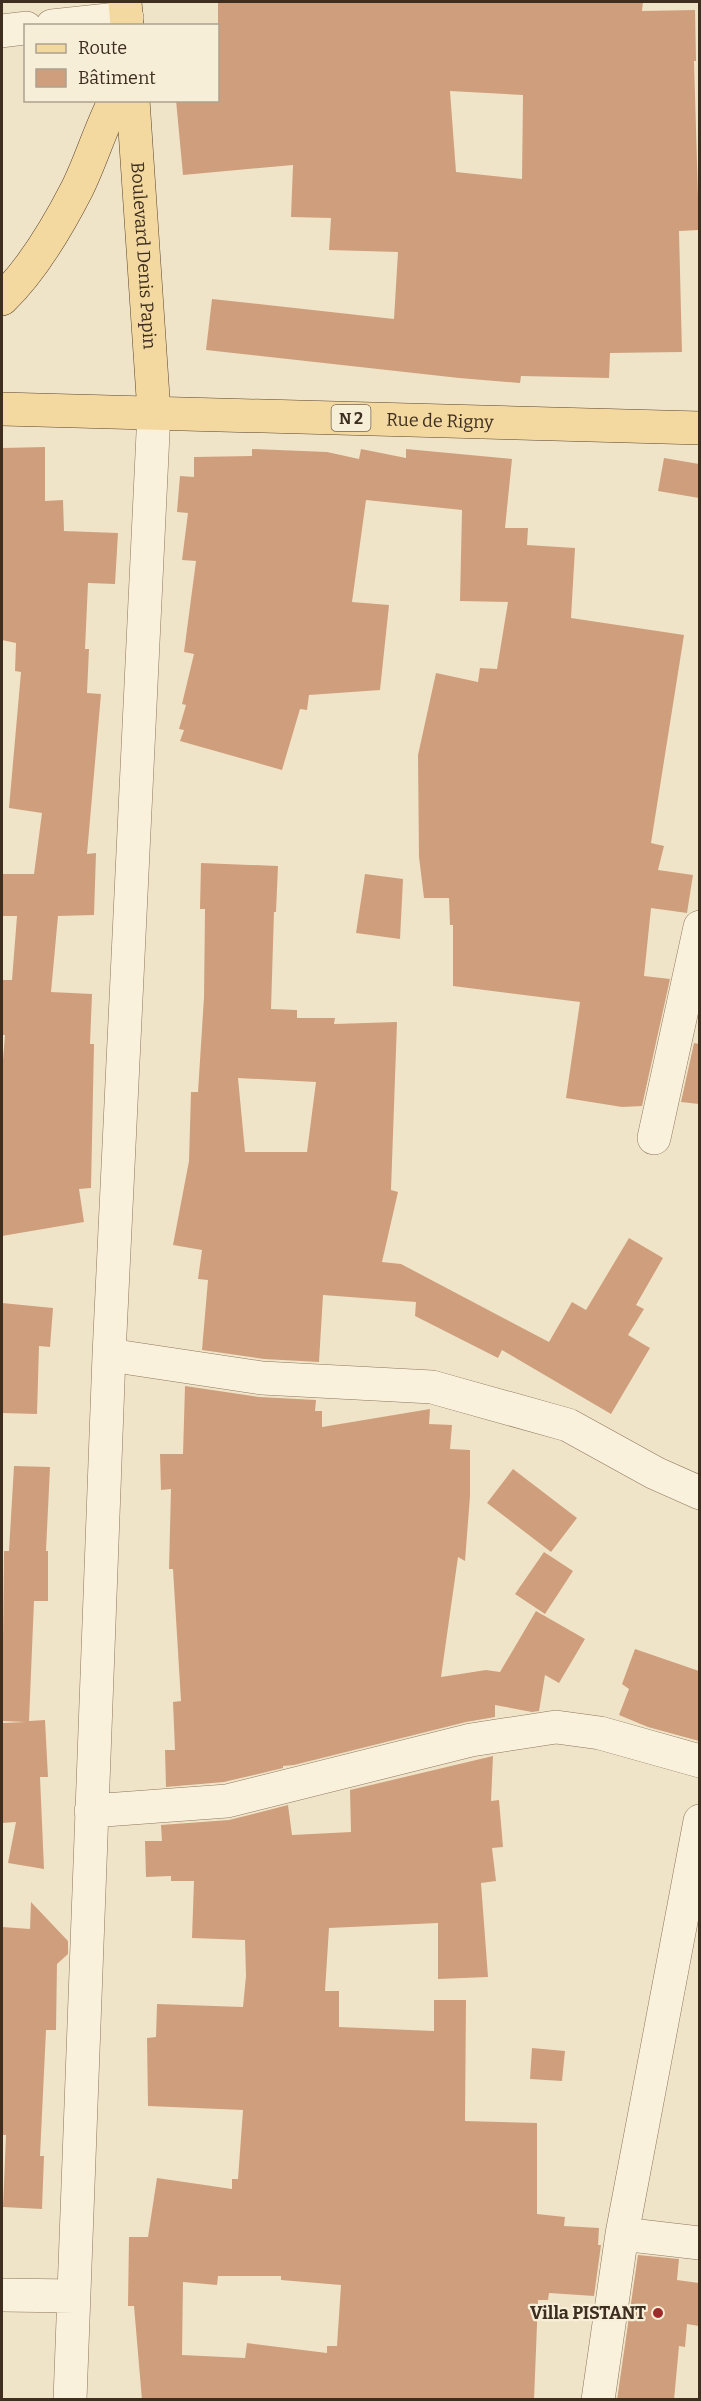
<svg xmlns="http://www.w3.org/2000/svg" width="701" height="2401" font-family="Bitter,serif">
	<rect width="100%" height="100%" fill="#f0e4c8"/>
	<path fill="#cf9f7d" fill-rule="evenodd" d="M218 2H643L642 11 695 10 696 61H694L699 230 679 231 682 352 610 353 609 378 521 376 520 383 459 378 206 350 212 299 394 319 398 252 329 250 331 218 291 217 293 165 183 175 176 100H218ZM450 91 523 95 522 179 456 172Z
		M45 447V501L63 500 64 531 118 533 115 584 88 583 85 649H89L87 693 101 694 87 854 96 853 94 915 58 916 51 992 92 994 90 1044H94L91 1188 79 1189 84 1222 2 1236V1072L5 1035H2V980H12L17 916H2V874H34L42 813 9 808 21 672 15 671 16 643 2 640V448Z
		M252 449 327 452 359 459 361 449 406 458V449L512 459 505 528H528L527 545 575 548 571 618 684 635 651 843 664 846 658 870 693 875 687 913 651 908 644 976 670 979 642 1106 622 1107 566 1098 580 1002 453 986V925H450L449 898H424L419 857 418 755 436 673 478 682 480 668 497 669 508 602 460 601 462 510 366 500 352 602 389 605 380 690 309 695 307 710 300 709 282 770 180 741 184 730 179 729 186 705 182 704 194 654 184 652 196 561 182 560 188 513 177 512 180 476 194 477V457L252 456Z
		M664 458 699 464V498L658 491Z
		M201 863 278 866 276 912H274L271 1009 297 1010V1018H335L334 1024 397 1022 391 1190 398 1192 382 1262 401 1264 549 1342 572 1302 586 1310 629 1238 663 1258 636 1305 644 1309 628 1335 650 1348 611 1414 502 1350 498 1358 415 1316 416 1302 323 1295 319 1362 264 1359 202 1350 208 1280 198 1279 202 1250 173 1245 189 1161 191 1092H198L204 997 205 909H200ZM238 1078 316 1082 307 1152H245Z
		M365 874 403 879 400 939 356 933Z
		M694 1043 699 1044V1104L681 1102Z
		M2 1303 53 1308 50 1347 39 1346 37 1414 2 1413Z
		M185 1386 259 1397 316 1400 315 1411H322V1427L430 1409 429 1424 452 1425 450 1449 470 1450V1496L465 1561 458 1557 441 1677 486 1670 500 1672 536 1611 585 1639 559 1683 545 1675 539 1711 532 1712 495 1705V1717L466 1722 294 1765 283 1766V1768L224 1782 166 1787 165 1750H175L173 1702 181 1701 173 1569H169L171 1489 161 1490 160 1454H183Z
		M14 1466 50 1467 46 1551H48V1601H34L29 1721 45 1720 48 1777H40L44 1869 8 1863 16 1822 2 1823V1723L26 1722 2 1721 4 1551H9Z
		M513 1469 577 1518 551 1552 487 1503Z
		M544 1552 573 1571 545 1614 515 1594Z
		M635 1649 699 1671V1741L648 1727 619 1715 629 1689 622 1684Z
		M493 1756 491 1801 499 1800 503 1847 492 1848 496 1881 481 1883 488 1977 438 1979V1923L329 1928 325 1991H339V2027L434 2031V2000H466L465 2121 537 2123V2214L565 2217 564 2226 599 2228 598 2245H601L594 2296 549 2293 548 2300H538L534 2400H142L134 2306H128L129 2237H148L157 2178 232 2189V2179H238L243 2110 148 2106 147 2038 156 2037 157 2004 243 2007 246 1976 245 1940 192 1938 194 1881H171V1876L146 1877 145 1841H162L161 1825 229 1820 288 1805 292 1835 351 1832 350 1790ZM218 2276H281V2280L341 2285 337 2346H327V2353L247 2343 245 2358 182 2355 183 2282 217 2285Z
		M31 1902 68 1941V1954L57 1964 56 2030H46L40 2156H44L42 2209 3 2207 6 2135H2V1927L30 1929Z
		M532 2048 565 2051 562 2081 530 2079Z
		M638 2255 679 2259 677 2280 699 2283V2326L687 2324 685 2347 679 2346 674 2400H617Z"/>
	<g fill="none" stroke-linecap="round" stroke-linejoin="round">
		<defs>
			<path id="minor" d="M52 26 127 18
				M2 31 26 28
				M654 1138 700 927
				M109 1355 262 1378 432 1387 568 1425 655 1473 700 1493
				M91 1811 227 1801 471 1740 556 1727 600 1733 700 1761
				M622 2234 700 2243
				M2 2295 74 2296
				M70 2400 109 1355 154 412
				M598 2400 622 2234 700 1821"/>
			<g id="major">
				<path d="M125 2 127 26"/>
				<path id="s1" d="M133 100 154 412"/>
				<path d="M2 299C33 269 57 228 77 189 91 161 100 129 115 100"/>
				<path id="s2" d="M2 409 700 428"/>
			</g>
		</defs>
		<use href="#minor" stroke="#8d765c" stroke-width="34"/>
		<use href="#major" stroke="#5b4430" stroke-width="34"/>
		<use href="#minor" stroke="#faf1dc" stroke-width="33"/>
		<use href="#major" stroke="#f3d9a0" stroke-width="33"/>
	</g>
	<circle fill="#9e2a2b" stroke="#f7eed8" stroke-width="2" cx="658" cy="2313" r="6"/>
	<g text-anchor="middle" stroke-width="4.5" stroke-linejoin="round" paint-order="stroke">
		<rect fill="#f7eed8" stroke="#756857" stroke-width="1.5" x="331.5" y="405" width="39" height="26" rx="4.5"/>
		<g font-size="16" font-weight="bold" fill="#3d2e20">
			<text x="351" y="424">N 2</text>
		</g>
		<g font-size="18" fill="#3d2e20" stroke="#f7eed8">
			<text dy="6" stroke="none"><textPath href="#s1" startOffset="156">Boulevard Denis Papin</textPath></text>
			<text dy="6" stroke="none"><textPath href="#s2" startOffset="438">Rue de Rigny</textPath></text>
		</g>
		<g font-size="18" font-weight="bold" fill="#3d2e20" stroke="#f7eed8" text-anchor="end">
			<text x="646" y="2319">Villa PISTANT</text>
		</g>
	</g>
	<rect width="701" height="2401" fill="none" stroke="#3d2e20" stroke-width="6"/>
	<rect x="24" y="24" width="195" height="78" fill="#f7eed8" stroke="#ada18e" stroke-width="1.5"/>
	<rect x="36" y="44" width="30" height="9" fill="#f3d9a0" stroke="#ada18e" stroke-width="1.5"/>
	<text x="78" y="54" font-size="18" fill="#3d2e20">Route</text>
	<rect x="36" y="69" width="30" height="18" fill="#cf9f7d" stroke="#ada18e" stroke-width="1.5"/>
	<text x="78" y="84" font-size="18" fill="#3d2e20">Bâtiment</text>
</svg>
